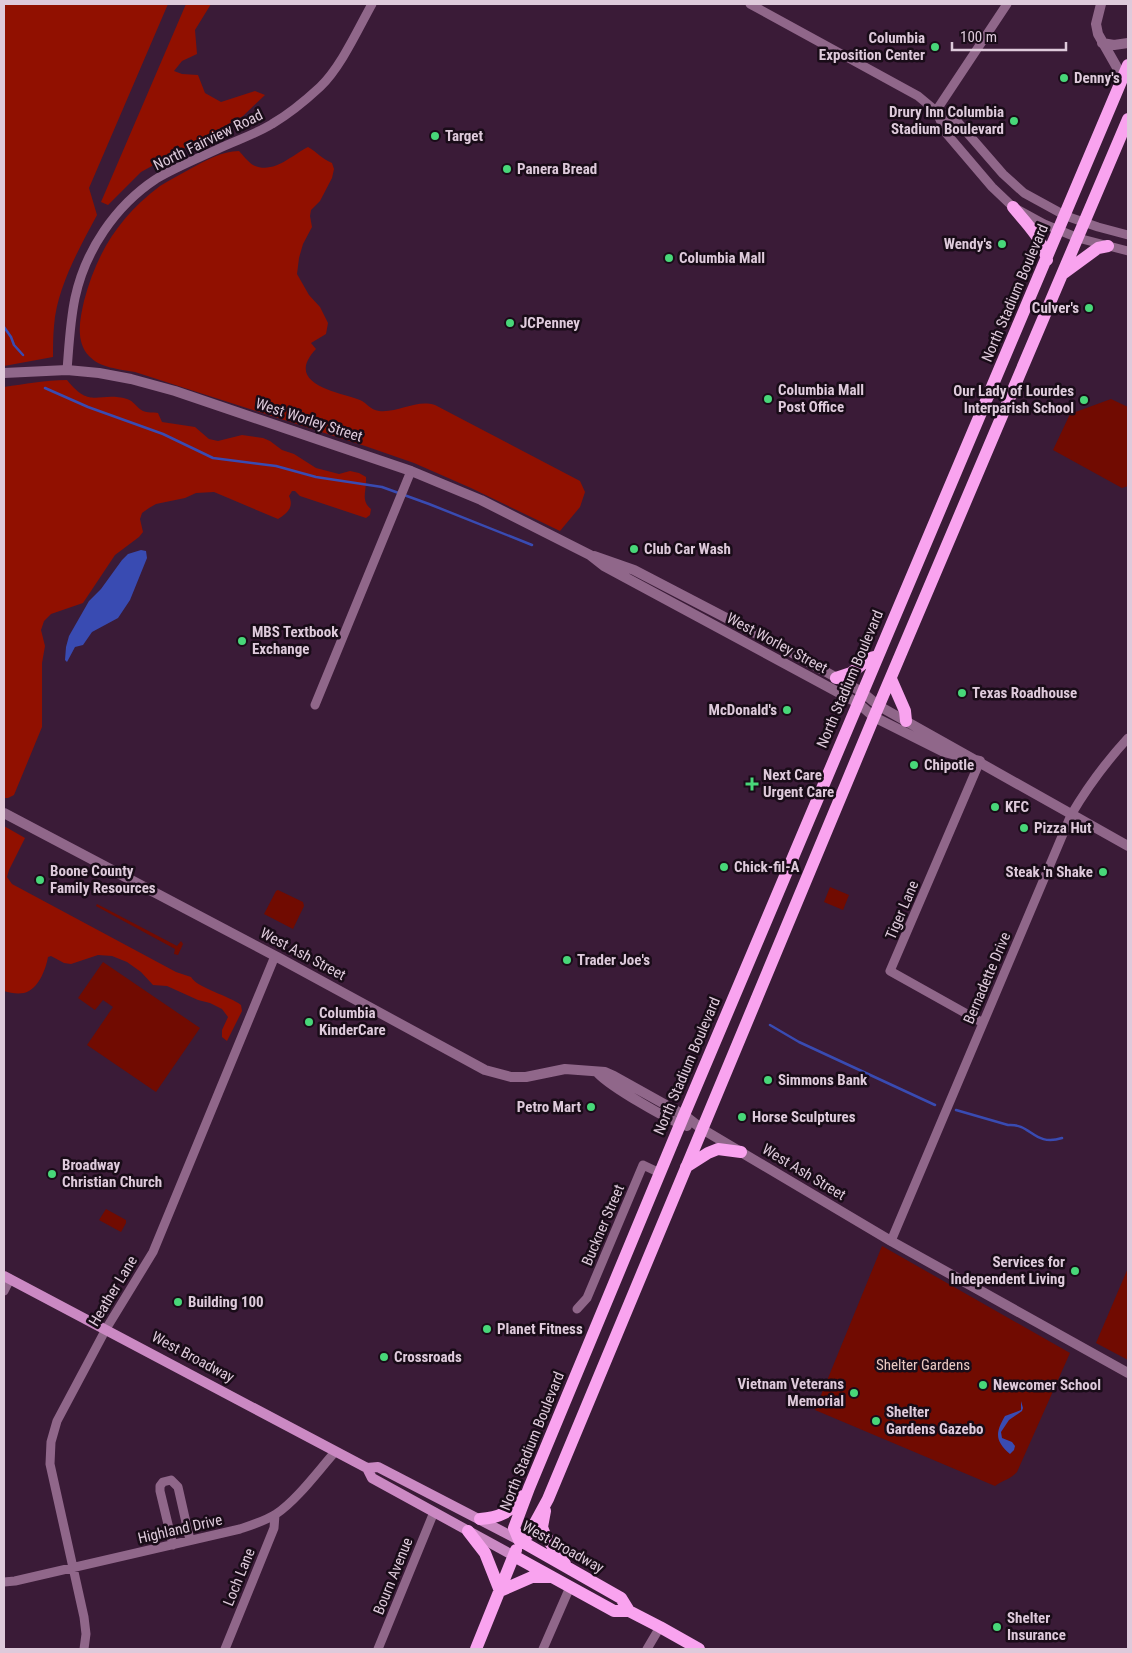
<svg xmlns="http://www.w3.org/2000/svg" width="1132" height="1653" font-family="'Roboto Condensed',sans-serif">
	<rect width="100%" height="100%" fill="#3a1b37"/>
	<path fill="#710b01" d="M1111 399 1128 407V486L1122 488 1053 450 1070 414Z
		M830 887 849 895 843 910 824 902Z
		M278 890 303 902 304 906 293 929 264 914 276 891Z
		M97 904 177 946 181 941 183 944 178 955 174 954 175 949 96 906Z
		M103 962 200 1028 156 1092 87 1045 113 1007 103 1000 95 1010 78 998Z
		M106 1209 126 1220V1223L121 1232 99 1220Z
		M882 1246 1070 1353 1017 1472C1011 1479 1003 1480 995 1486L815 1410Z
		M1128 1268V1360L1096 1343Z"/>
	<path fill="#911000" d="M4 4H168L89 188 97 215C79 249 57 287 54 326 53 336 53 347 53 357L4 366Z
		M186 4H211L195 30 197 54 182 61 174 71 182 74 198 75 205 93 221 102 255 91 265 95 243 116 141 172 108 205 101 202Z
		M308 147C317 152 322 159 332 163L334 169 332 178 320 201 311 210 310 216 312 227 303 244 299 258 297 274 309 295 320 307 328 323 326 334 311 343 316 349C283 384 338 392 360 400 367 403 370 410 379 411 399 413 416 399 435 405L580 481 585 492 580 507 560 531 471 488 414 463 365 446 135 372C119 369 100 368 89 356 75 341 80 319 84 301 97 252 119 217 160 186 169 180 180 175 190 169 205 161 222 151 239 151 243 155 248 162 253 165 273 175 292 155 308 147Z
		M67 380C91 410 98 391 127 399 134 401 137 408 143 411 147 413 154 412 158 413L162 422 195 427 209 439 218 441 242 435 263 438 270 441 282 450 294 454 316 468 339 474 350 471 359 473 366 477C367 491 360 500 371 509L370 515 366 518 300 496 295 491H292L289 496C294 507 288 513 278 519L214 492 196 493 185 498 156 504 149 508 142 513 140 519 143 532 139 537 115 555 83 603 51 614 44 621 41 630 45 646 42 663V727L14 795 8 798H4V387C25 384 45 380 67 380Z
		M4 826 25 838 9 870 7 877 12 884 176 972 191 977C197 988 230 996 241 1005L242 1011 227 1041 222 1037V1030L228 1017 222 1009 210 1003 198 1000 167 986 153 985 141 972 127 962 112 956 98 955 71 964 64 963 51 956 48 957C46 969 38 990 24 993 17 994 10 993 4 991Z"/>
	<path fill="#394bb2" d="M141 550 146 551 147 558 130 600 118 618 92 632 83 645 75 647 67 662 65 660 66 647 69 636 89 601 101 589 122 560 128 554Z
		M1021 1401 1023 1408 1022 1411 1009 1420 1001 1432 1002 1438 1012 1442 1015 1446 1014 1450 1010 1454C995 1441 995 1433 1005 1416L1021 1410Z"/>
	<g fill="none" stroke-linecap="round" stroke-linejoin="round">
		<path stroke="#394bb2" stroke-width="2.5" d="M4 327 11 337 14 345 23 355
			M45 388 88 407 163 434 213 458 276 466 316 477 382 487 429 504 532 545
			M770 1025 799 1042 935 1105
			M956 1110 1008 1125C1031 1123 1034 1147 1062 1138"/>
		<path stroke="#90678a" stroke-width="9" d="M750 4 918 96 936 111 956 120 1003 174 1024 193 1066 216 1098 227 1128 235
			M936 111 946 133 992 187 1013 207 1044 224 1078 238 1128 251
			M936 111 1007 4
			M67 370C69 346 70 322 75 298 85 251 115 206 156 179 176 167 199 158 220 148 237 140 256 134 272 124 289 114 306 100 320 87 341 67 358 29 372 4
			M315 705 411 471
			M980 761 890 971 983 1023
			M891 1241 1071 815C1088 786 1106 762 1128 738
			M4 1291 10 1279
			M577 1309 587 1298 643 1165 660 1173
			M173 1545 160 1491V1486L163 1482 171 1480 178 1487 190 1540
			M4 1582 15 1581 240 1529C252 1525 265 1521 276 1514 297 1500 318 1471 335 1452
			M84 1649 86 1634 84 1617 50 1464 51 1442 57 1421 106 1329 153 1252 275 956
			M225 1649 274 1528 275 1515
			M378 1649 434 1512
			M543 1649 570 1587
			M647 1649 660 1627"/>
		<path stroke="#90678a" stroke-width="10" d="M1101 4 1096 24 1098 34 1119 71V84
			M1102 43 1114 45 1128 43
			M4 373 67 370 99 373 131 379 175 391 411 471 481 500 590 555 604 566 858 703 874 717 944 752 980 761
			M594 556 634 570 778 645 862 692 879 706 1128 846
			M4 813 279 958 485 1070 511 1077H526L565 1069 605 1072 614 1076 684 1115 702 1129 891 1241 1128 1373
			M598 1073C610 1086 669 1121 687 1126"/>
		<path stroke="#cb89c3" stroke-width="10" d="M4 1276 367 1468 378 1467 519 1540
			M367 1468 372 1478 514 1556"/>
		<path stroke="#f9a3ef" stroke-width="12" d="M1013 207C1026 223 1043 239 1047 260
			M1064 273 1098 248 1108 246
			M836 678 851 673 870 658 878 656
			M891 679 905 711 906 721
			M686 1167 708 1153 718 1149 741 1152
			M545 1511 542 1527 545 1535 565 1564
			M480 1519C499 1518 511 1512 523 1496
			M468 1531 485 1553 500 1591
			M519 1540 514 1528 529 1488 684 1115 1128 65
			M519 1540 529 1534 548 1499 874 717 1128 119
			M519 1540 621 1598 629 1611
			M514 1556 614 1611H629L660 1627 699 1649
			M500 1591 532 1577H552
			M476 1649 516 1550"/>
	</g>
	<g fill="#48d779" stroke="#190c18" stroke-width="2">
		<circle cx="935" cy="47" r="5"/>
		<circle cx="1064" cy="78" r="5"/>
		<circle cx="1014" cy="121" r="5"/>
		<circle cx="435" cy="136" r="5"/>
		<circle cx="507" cy="169" r="5"/>
		<circle cx="1002" cy="244" r="5"/>
		<circle cx="669" cy="258" r="5"/>
		<circle cx="1089" cy="308" r="5"/>
		<circle cx="510" cy="323" r="5"/>
		<circle cx="768" cy="399" r="5"/>
		<circle cx="1084" cy="400" r="5"/>
		<circle cx="634" cy="549" r="5"/>
		<circle cx="242" cy="641" r="5"/>
		<circle cx="962" cy="693" r="5"/>
		<circle cx="787" cy="710" r="5"/>
		<circle cx="914" cy="765" r="5"/>
		<path d="M749.5 776.5h5v5h5v5h-5v5h-5v-5h-5v-5h5z"/>
		<circle cx="995" cy="807" r="5"/>
		<circle cx="1024" cy="828" r="5"/>
		<circle cx="724" cy="867" r="5"/>
		<circle cx="1103" cy="872" r="5"/>
		<circle cx="40" cy="880" r="5"/>
		<circle cx="567" cy="960" r="5"/>
		<circle cx="309" cy="1022" r="5"/>
		<circle cx="768" cy="1080" r="5"/>
		<circle cx="591" cy="1107" r="5"/>
		<circle cx="742" cy="1117" r="5"/>
		<circle cx="52" cy="1174" r="5"/>
		<circle cx="1075" cy="1271" r="5"/>
		<circle cx="178" cy="1302" r="5"/>
		<circle cx="487" cy="1329" r="5"/>
		<circle cx="384" cy="1357" r="5"/>
		<circle cx="983" cy="1385" r="5"/>
		<circle cx="854" cy="1393" r="5"/>
		<circle cx="876" cy="1421" r="5"/>
		<circle cx="997" cy="1627" r="5"/>
	</g>
	<g text-anchor="middle" stroke-width="5" stroke-linejoin="round" paint-order="stroke">
		<g font-size="15" font-weight="bold" fill="#decadb" stroke="#190c18" text-anchor="start">
			<text x="925" y="43" text-anchor="end">Columbia<tspan x="925" dy="17">Exposition Center</tspan></text>
			<text x="1074" y="83">Denny's</text>
			<text x="1004" y="117" text-anchor="end">Drury Inn Columbia<tspan x="1004" dy="17">Stadium Boulevard</tspan></text>
			<text x="445" y="141">Target</text>
			<text x="517" y="174">Panera Bread</text>
			<text x="992" y="249" text-anchor="end">Wendy's</text>
			<text x="679" y="263">Columbia Mall</text>
			<text x="1079" y="313" text-anchor="end">Culver's</text>
			<text x="520" y="328">JCPenney</text>
			<text x="778" y="395">Columbia Mall<tspan x="778" dy="17">Post Office</tspan></text>
			<text x="1074" y="396" text-anchor="end">Our Lady of Lourdes<tspan x="1074" dy="17">Interparish School</tspan></text>
			<text x="644" y="554">Club Car Wash</text>
			<text x="252" y="637">MBS Textbook<tspan x="252" dy="17">Exchange</tspan></text>
			<text x="972" y="698">Texas Roadhouse</text>
			<text x="777" y="715" text-anchor="end">McDonald's</text>
			<text x="924" y="770">Chipotle</text>
			<text x="763" y="780">Next Care<tspan x="763" dy="17">Urgent Care</tspan></text>
			<text x="1005" y="812">KFC</text>
			<text x="1034" y="833">Pizza Hut</text>
			<text x="734" y="872">Chick-fil-A</text>
			<text x="50" y="876">Boone County<tspan x="50" dy="17">Family Resources</tspan></text>
			<text x="1093" y="877" text-anchor="end">Steak 'n Shake</text>
			<text x="577" y="965">Trader Joe's</text>
			<text x="319" y="1018">Columbia<tspan x="319" dy="17">KinderCare</tspan></text>
			<text x="778" y="1085">Simmons Bank</text>
			<text x="581" y="1112" text-anchor="end">Petro Mart</text>
			<text x="752" y="1122">Horse Sculptures</text>
			<text x="62" y="1170">Broadway<tspan x="62" dy="17">Christian Church</tspan></text>
			<text x="1065" y="1267" text-anchor="end">Services for<tspan x="1065" dy="17">Independent Living</tspan></text>
			<text x="188" y="1307">Building 100</text>
			<text x="497" y="1334">Planet Fitness</text>
			<text x="394" y="1362">Crossroads</text>
			<text x="844" y="1389" text-anchor="end">Vietnam Veterans<tspan x="844" dy="17">Memorial</tspan></text>
			<text x="993" y="1390">Newcomer School</text>
			<text x="886" y="1417">Shelter<tspan x="886" dy="17">Gardens Gazebo</tspan></text>
			<text x="1007" y="1623">Shelter<tspan x="1007" dy="17">Insurance</tspan></text>
		</g>
		<g font-size="15" fill="#decadb" stroke="#190c18">
			<text transform="translate(208 140) rotate(-26)" y="5">North Fairview Road</text>
			<text transform="translate(1015 293) rotate(-67)" y="5">North Stadium Boulevard</text>
			<text transform="translate(309 420) rotate(18)" y="5">West Worley Street</text>
			<text transform="translate(777 643) rotate(28)" y="5">West Worley Street</text>
			<text transform="translate(850 679) rotate(-67)" y="5">North Stadium Boulevard</text>
			<text transform="translate(902 910) rotate(-67)" y="5">Tiger Lane</text>
			<text transform="translate(303 954) rotate(28)" y="5">West Ash Street</text>
			<text transform="translate(987 978) rotate(-67)" y="5">Bernadette Drive</text>
			<text transform="translate(687 1066) rotate(-67)" y="5">North Stadium Boulevard</text>
			<text transform="translate(804 1172) rotate(31)" y="5">West Ash Street</text>
			<text transform="translate(603 1225) rotate(-67)" y="5">Buckner Street</text>
			<text transform="translate(113 1291) rotate(-59)" y="5">Heather Lane</text>
			<text transform="translate(193 1357) rotate(28)" y="5">West Broadway</text>
			<text transform="translate(532 1441) rotate(-68)" y="5">North Stadium Boulevard</text>
			<text transform="translate(180 1529) rotate(-13)" y="5">Highland Drive</text>
			<text transform="translate(563 1547) rotate(29)" y="5">West Broadway</text>
			<text transform="translate(393 1576) rotate(-68)" y="5">Bourn Avenue</text>
			<text transform="translate(239 1577) rotate(-68)" y="5">Loch Lane</text>
		</g>
		<g font-size="15" fill="#eac9c2" stroke="#190c18">
			<text x="923" y="1370">Shelter Gardens</text>
		</g>
	</g>
	<rect width="1132" height="1653" fill="none" stroke="#decadb" stroke-width="10"/>
	<path d="M952 42v8h114v-8" fill="none" stroke="#decadb" stroke-width="2.5"/>
	<text x="960" y="42" font-size="15" fill="#decadb" stroke="#190c18" stroke-width="4" paint-order="stroke">100 m</text>
</svg>
